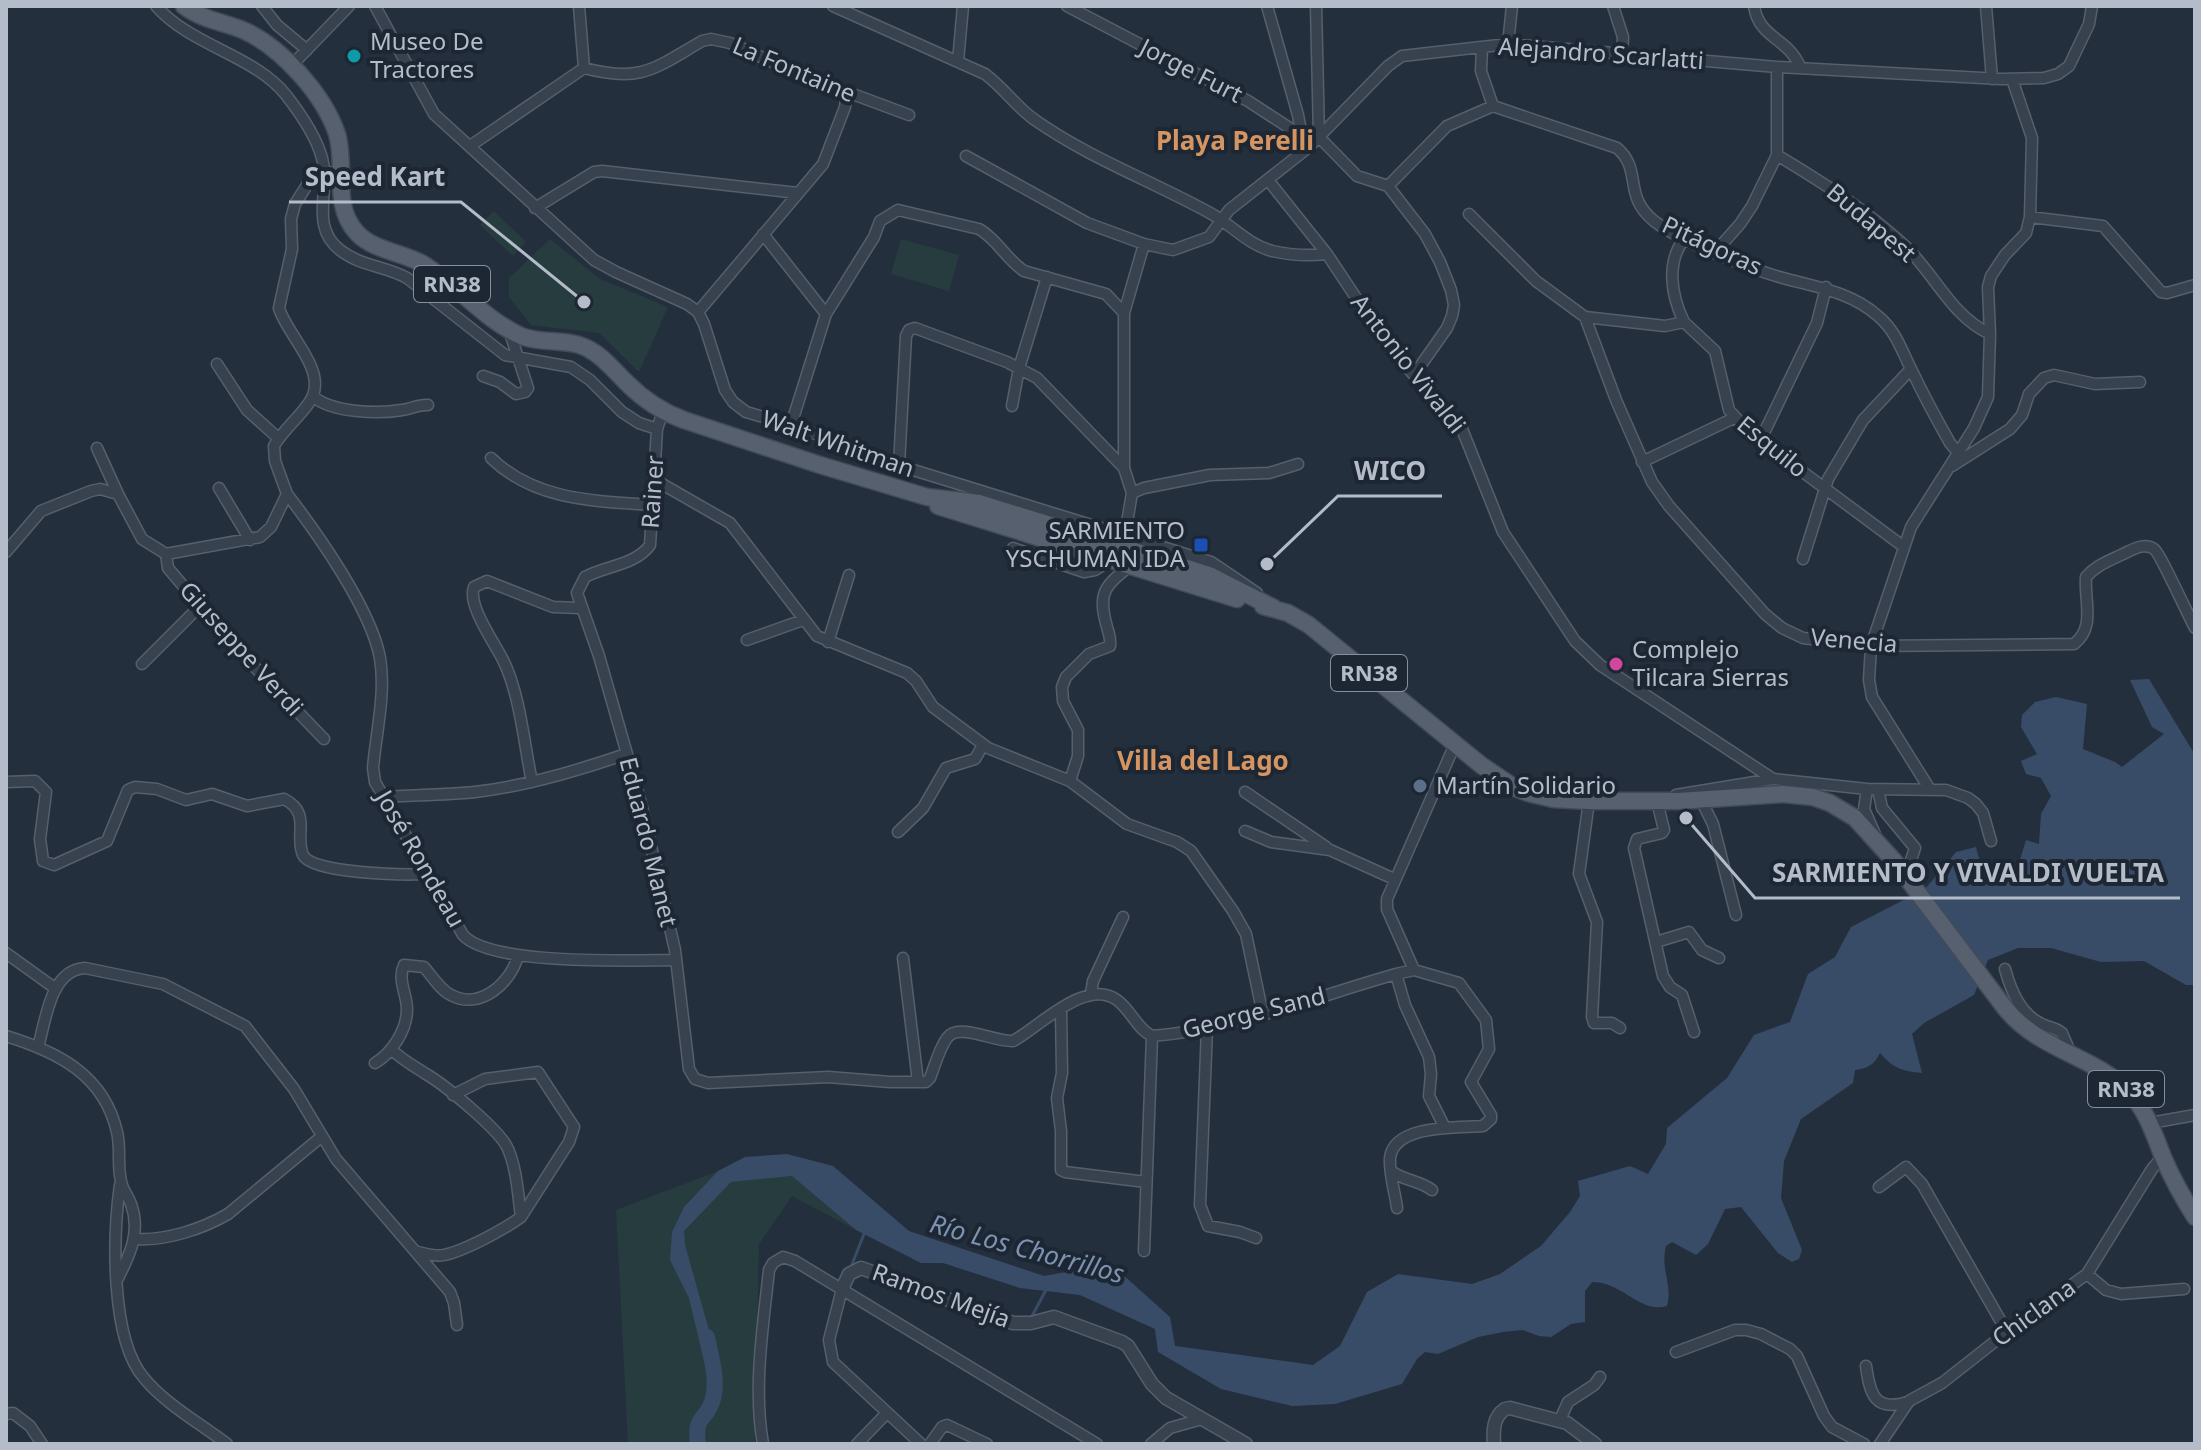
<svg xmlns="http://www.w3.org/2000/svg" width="2201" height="1450" font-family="'Noto Sans',sans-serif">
	<rect width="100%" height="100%" fill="#242f3e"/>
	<path fill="#263c3f" d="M494 211 526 242 513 256 480 225Z
		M550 239 600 279 668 307 639 372 599 333 531 325 509 297V278Z
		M901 239 959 255 949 291 891 274Z
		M718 1171 731 1182 793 1176 856 1230 792 1196 759 1244 755 1444H628L616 1210Z"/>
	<path fill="#394c67" d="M2149 679 2195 755V985H2186L2144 961 2101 962 2051 948H2018L1988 960 1974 995 1924 1023 1912 1034 1922 1073C1902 1071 1893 1068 1880 1053 1874 1065 1868 1068 1855 1070L1853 1083 1801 1119 1784 1161 1781 1198 1802 1250 1799 1259 1792 1262 1778 1253 1741 1207 1725 1209 1708 1244 1696 1255 1672 1242 1666 1246C1660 1270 1673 1285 1667 1306 1640 1314 1623 1282 1592 1282L1585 1291V1322L1571 1324 1551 1337 1539 1336 1523 1330 1503 1332 1478 1337 1438 1354 1425 1352 1417 1359 1402 1384 1335 1404 1292 1406 1221 1389 1158 1352 1155 1329 1080 1295 1020 1288 943 1263H921L856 1230 792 1176 731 1182 684 1231 685 1245 716 1355 703 1357 689 1298 670 1260 672 1232 684 1207 718 1171 745 1157 787 1154 833 1166 909 1231 1044 1276 1111 1264 1170 1317 1175 1346 1313 1365 1340 1346 1367 1292 1398 1274 1472 1284 1500 1274 1541 1246 1570 1212 1580 1196 1578 1181 1630 1166 1648 1174 1666 1144 1667 1128 1727 1078 1754 1035 1790 1022 1808 974 1835 957 1851 927 1925 889 1956 852 1976 847 1984 878 2019 863 2026 840 2039 844 2041 814 2051 796 2041 778 2026 774 2021 761 2037 754 2021 727 2022 715 2035 702 2056 697 2087 704 2083 749 2115 762 2122 767 2164 734 2152 727 2130 680Z"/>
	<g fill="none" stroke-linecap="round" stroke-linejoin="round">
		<path stroke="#394c67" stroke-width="3" d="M851 1267 864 1234
			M1030 1320 1047 1288"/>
		<path stroke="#394c67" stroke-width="16" d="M698 1444C694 1415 705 1422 712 1402 719 1381 711 1358 707 1337"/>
		<defs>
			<path id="minor" d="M156 6C191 46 254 55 286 95 300 113 316 136 322 158 331 190 309 226 340 250 360 266 385 266 407 278L505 355 571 367 590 380 622 412 639 423 657 429
				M262 6 277 25 307 50
				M375 6 434 114 594 260 616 272 687 304 698 312 704 324 725 390 733 402 746 412 791 425 910 469 1211 562 1257 593
				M579 6 584 68
				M833 6 985 74C1004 88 1017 108 1035 120 1089 158 1152 181 1210 213 1232 225 1247 244 1272 251 1290 255 1310 256 1327 254
				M1067 6 1248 101 1291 129 1309 147
				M1267 6 1298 115 1302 137
				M1316 6 1319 137 1357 176 1388 186 1425 234 1440 262 1451 290 1454 305 1452 316 1447 328 1414 375
				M1613 6 1623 37 1622 53
				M1754 6C1759 39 1789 38 1800 67
				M1986 6 1992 79
				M1508 44 1512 6
				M1482 47 1481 71 1493 106 1617 148C1643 170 1622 195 1654 221 1680 241 1750 269 1783 278 1816 287 1851 292 1878 316 1897 332 1902 352 1913 373 1924 396 1937 420 1950 443L1958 453
				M958 61 963 6
				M292 65 349 6
				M470 146 584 68C641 83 654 69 702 41L711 39 730 43 799 74 909 115
				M1777 155C1822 182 1866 210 1904 245 1935 274 1951 316 1990 334
				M966 156 1087 223 1144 244 1173 250 1209 237 1229 210 1309 147 1388 66 1402 56 1508 44 1777 67 2001 79 2044 78 2058 74 2069 66 2089 24 2092 6
				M1268 180 1327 254 1388 346 1462 429 1503 532 1575 641 1600 665 1773 779
				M1388 186 1447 126 1493 106
				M535 208 594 172 602 171 798 193
				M1469 214 1536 281 1585 317 1616 400 1652 482 1669 506 1765 614 1782 628 1803 638 1871 646 2074 644C2096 627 2084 601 2086 577 2096 565 2109 561 2123 554 2132 550 2144 542 2154 549 2160 553 2188 615 2195 628
				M2030 217 2103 226 2161 292 2167 293 2195 285
				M763 234 826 314
				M1716 251 1740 224 1752 206 1777 155V67
				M698 312 823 164 845 107 847 92
				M1585 317 1665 326 1684 322 1715 351 1729 410 1749 432 1904 547
				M1684 322C1671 295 1666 263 1684 239
				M217 364 247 410 278 438
				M483 376 500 382 516 394 525 392 528 388 509 330
				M313 396C331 413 379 414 402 410 412 409 418 404 428 405
				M1012 406 1019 368 1047 277
				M663 411 657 429 650 545C636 565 605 566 585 577L577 593 599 656 641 803 675 950 689 1069 695 1079 708 1083 828 1077 890 1082H926L930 1078C935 1065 939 1049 947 1038 958 1022 994 1042 1013 1041 1038 1028 1086 977 1117 1000 1131 1010 1137 1029 1152 1036 1239 1029 1314 997 1396 974
				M791 425 826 314 874 237 880 221 898 210 979 229C997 239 1006 259 1024 271L1106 294 1124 313
				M1760 441 1817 323 1826 287
				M97 448 118 494
				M491 458C535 501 596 501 653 505
				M1642 462 1734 418
				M899 465 906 336 909 330 915 328 1007 362 1037 378 1124 468
				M1952 466 2010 429 2022 415 2029 394 2044 378 2054 375 2095 384 2140 382
				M655 480 730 523 817 636 907 673 916 681 933 707 988 748 1070 781 1127 824 1177 842 1191 851 1233 911 1246 934 1263 1015
				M219 488 250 540
				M1132 493 1144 488 1210 475 1269 473 1298 464
				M287 494C317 533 371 609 380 658 386 693 376 733 373 768L375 782 463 935C491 966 631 960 676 960
				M1124 540 1132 493 1124 468V313L1144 244
				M1013 548 1084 572 1095 570 1112 559
				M6 552 41 511 91 491 100 489 118 494 142 539 166 554 260 537 271 527 287 494 275 461 274 446C283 429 308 410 313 395 324 367 286 333 279 308L292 249 291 219 295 204 307 185 316 177 341 170
				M166 554 168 568 200 606 243 655 324 739
				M1803 559 1828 479 1863 420 1911 369
				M747 640 803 620
				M828 642 849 575
				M142 664 200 606
				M1070 781 1078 756V730L1063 701 1062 687 1066 677 1089 654 1110 646C1111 638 1109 634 1107 627 1097 592 1105 586 1131 565
				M6 782 35 781 46 792 40 839 43 861 54 865 107 841 128 790 135 787 157 789 186 800 212 794 247 806 284 799C312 813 294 835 303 855 312 874 406 875 426 874
				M532 782C524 744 520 694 503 660 494 642 467 605 474 587L487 581 553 607 580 608
				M1929 788 1872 697 1869 680 1871 646 1911 527 1974 428 1988 397 1990 334 1988 287 1991 276 2005 255 2026 233 2030 217 2032 138 2012 79
				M1867 789 1864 809 1875 834
				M1878 789 1882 808 1915 848 1910 863 1887 878
				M1245 792 1326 847
				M1676 795 1773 779 1867 789 1946 790 1968 798 1976 804 1983 813 1991 841
				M382 797C413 795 445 795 475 792 527 786 577 771 626 754
				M1701 800 1713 824 1736 915
				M1589 801 1579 874 1597 922 1592 1017 1594 1023H1612L1620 1028
				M1657 801 1664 830 1662 833 1637 839 1634 848 1663 976 1670 987 1682 995 1694 1032
				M1245 831 1271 842 1330 850 1394 879
				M898 832 923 808 946 768 975 759 983 745
				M1656 942 1689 932 1702 950 1719 958
				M6 953 56 989
				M903 958 918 1082
				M2005 969C2011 991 2021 1016 2044 1025 2051 1028 2056 1028 2062 1033L2071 1054
				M1414 970 1387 909V899L1455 744
				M1414 970 1396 974 1405 1005 1429 1057 1431 1074 1429 1096 1445 1128
				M1091 994 1093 981 1123 917
				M1061 1010 1062 1073 1057 1098 1061 1131V1170L1065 1172 1146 1182
				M1207 1028 1200 1205 1208 1226 1240 1232 1256 1238
				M6 1036C58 1052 104 1075 117 1132 121 1148 117 1165 121 1181 122 1189 128 1196 131 1204 141 1232 130 1255 117 1280
				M38 1047C46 1020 50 970 85 968L163 984 245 1026 294 1089 336 1159 450 1292 454 1303 457 1325
				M391 1049C402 1060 414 1066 426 1074 445 1085 501 1131 508 1149 517 1170 518 1195 521 1217
				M375 1063C392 1053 407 1030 407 1009 407 994 397 980 404 965L424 967C432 976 440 990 451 995 480 1011 512 982 518 955
				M2150 1123 2195 1115
				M1391 1171C1404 1181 1419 1180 1432 1190
				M120 1185C113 1234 110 1339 144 1378 164 1403 201 1424 227 1444
				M1879 1187 1906 1167 1922 1184 2007 1332
				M1397 1208C1395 1192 1389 1174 1390 1158 1394 1124 1457 1128 1483 1126L1491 1119V1115L1471 1082 1489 1049 1486 1020 1459 983 1414 970
				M135 1239C166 1241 202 1229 228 1214L321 1137
				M1144 1251 1152 1036
				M418 1252C427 1254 435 1257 444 1255 464 1251 505 1229 521 1217L569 1142 574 1127 538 1072 485 1079 453 1095
				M2087 1274 2106 1290 2121 1294 2184 1289
				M842 1289 829 1340 833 1362 921 1444
				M1676 1352 1735 1330H1746L1761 1334 1790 1349 1797 1356 1824 1416 1832 1427 1864 1444
				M1866 1366C1870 1395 1875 1412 1908 1402
				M6 1414 13 1413 30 1426 42 1444
				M1560 1420 1568 1402 1594 1385 1600 1377
				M763 1444C753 1388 763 1327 769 1270L773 1263 783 1257 795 1261 1097 1444
				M857 1444 886 1414
				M930 1444 942 1427 947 1425 987 1444
				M1151 1444 1170 1428 1202 1419
				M1880 1444 1909 1401 1942 1383 2007 1332 2087 1274 2152 1169 2163 1156"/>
			<path id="tertiary" d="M842 1289 849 1274 861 1268 1013 1323H1031L1054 1317 1122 1342 1128 1346 1152 1384 1166 1398 1246 1444
				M1494 1444C1493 1431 1493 1417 1505 1409L1510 1408 1567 1423 1595 1444"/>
			<path id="primary" d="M184 6C202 20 224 22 245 31 282 48 324 95 337 134 347 167 331 205 357 233 374 251 402 252 423 264 457 285 485 320 521 336 544 345 571 337 592 351 606 359 616 373 628 384 644 400 662 412 684 420L820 465 927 497 979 503 1122 547 1209 575 1274 608
				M938 506 1237 599
				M1263 606 1288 613 1309 625 1481 765 1515 788 1528 793 1553 799 1589 801H1678L1783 794 1813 797 1830 803 1855 818 1894 861
				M2005 1008C2040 1051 2093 1055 2128 1091 2146 1109 2154 1134 2163 1157 2172 1178 2183 1198 2195 1217"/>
		</defs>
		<use href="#minor" stroke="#565f6c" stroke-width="13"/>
		<use href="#tertiary" stroke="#565f6c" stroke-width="15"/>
		<use href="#primary" stroke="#414a57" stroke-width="19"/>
		<use href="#minor" stroke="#38414e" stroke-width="10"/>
		<use href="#tertiary" stroke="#38414e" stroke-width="12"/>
		<use href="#primary" stroke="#56606e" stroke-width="16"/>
		<defs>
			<path id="primary-bridge" d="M1894 861 2005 1008"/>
		</defs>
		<use href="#primary-bridge" stroke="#414a57" stroke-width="19" stroke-linecap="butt"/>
		<use href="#primary-bridge" stroke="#56606e" stroke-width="16"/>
	</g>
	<circle fill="#0f9aa8" stroke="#1d2633" stroke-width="3" cx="354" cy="56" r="8"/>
	<rect fill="#1a4fb4" stroke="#1d2633" stroke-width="3" x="1193" y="537" width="16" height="16" rx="4"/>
	<circle fill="#d1479c" stroke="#1d2633" stroke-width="3" cx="1616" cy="664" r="8"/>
	<circle fill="#5c6f8a" stroke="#1d2633" stroke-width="3" cx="1420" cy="786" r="8"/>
	<g text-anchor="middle" stroke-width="8" stroke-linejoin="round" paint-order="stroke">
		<g fill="#1d2633" stroke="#878f9c" stroke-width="2">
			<rect x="414" y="266" width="76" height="36" rx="6"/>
			<rect x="1331" y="655" width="76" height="36" rx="6"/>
			<rect x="2088" y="1071" width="76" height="36" rx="6"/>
		</g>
		<g font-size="22" font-weight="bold" fill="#b4bcc9">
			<text x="452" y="292">RN38</text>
			<text x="1369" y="681">RN38</text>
			<text x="2126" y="1097">RN38</text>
		</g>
		<g font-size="24" fill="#b4bcc9" stroke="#1d2633" text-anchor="start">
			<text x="370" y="50">Museo De<tspan x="370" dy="28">Tractores</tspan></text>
			<text x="1185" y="539" text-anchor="end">SARMIENTO<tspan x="1185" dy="28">YSCHUMAN IDA</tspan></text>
			<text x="1632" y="658">Complejo<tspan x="1632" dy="28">Tilcara Sierras</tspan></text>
			<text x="1436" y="794">Martín Solidario</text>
		</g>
		<g font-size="24" fill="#b4bcc9" stroke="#1d2633">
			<text transform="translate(1601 54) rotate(4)" y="8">Alejandro Scarlatti</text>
			<text transform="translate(794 70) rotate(23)" y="8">La Fontaine</text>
			<text transform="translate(1191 71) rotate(27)" y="8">Jorge Furt</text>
			<text transform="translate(1871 223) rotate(40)" y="8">Budapest</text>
			<text transform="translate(1712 246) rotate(25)" y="8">Pitágoras</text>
			<text transform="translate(1408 364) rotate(52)" y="8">Antonio Vivaldi</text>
			<text transform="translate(838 444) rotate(19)" y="8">Walt Whitman</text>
			<text transform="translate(1772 447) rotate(39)" y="8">Esquilo</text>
			<text transform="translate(653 492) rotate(-86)" y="8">Rainer</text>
			<text transform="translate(1854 641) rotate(5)" y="8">Venecia</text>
			<text transform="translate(241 649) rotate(48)" y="8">Giuseppe Verdi</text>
			<text transform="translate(648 842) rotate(76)" y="8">Eduardo Manet</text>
			<text transform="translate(420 859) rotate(60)" y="8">José Rondeau</text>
			<text transform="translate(1254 1013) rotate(-14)" y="8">George Sand</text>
			<text transform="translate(941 1296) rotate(20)" y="8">Ramos Mejía</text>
			<text transform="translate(2034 1313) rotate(-36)" y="8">Chiclana</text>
		</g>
		<g font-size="26" font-weight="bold" fill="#d59563" stroke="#1d2633">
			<text x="1235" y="150">Playa Perelli</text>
			<text x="1203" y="770">Villa del Lago</text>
		</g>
		<g font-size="26" font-style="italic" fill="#7c92b1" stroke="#1d2633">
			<text transform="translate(1027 1249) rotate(15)" y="9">Río Los Chorrillos</text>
		</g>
	</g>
	<path fill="none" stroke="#b4bcc9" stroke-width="3" d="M584 302L461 202H289M1267 564L1338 496H1442M1686 818L1755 898H2180"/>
	<g fill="#b4bcc9" stroke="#1d2633" stroke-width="3">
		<circle cx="584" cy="302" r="8"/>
		<circle cx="1267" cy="564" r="8"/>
		<circle cx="1686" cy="818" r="8"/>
	</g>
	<g font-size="26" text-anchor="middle" font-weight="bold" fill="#b4bcc9" stroke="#1d2633" stroke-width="8" stroke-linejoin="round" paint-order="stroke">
		<text x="375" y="186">Speed Kart</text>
		<text x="1390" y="480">WICO</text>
		<text x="1968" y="882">SARMIENTO Y VIVALDI VUELTA</text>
	</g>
	<rect width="2201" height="1450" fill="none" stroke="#b4bcc9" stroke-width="16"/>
</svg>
